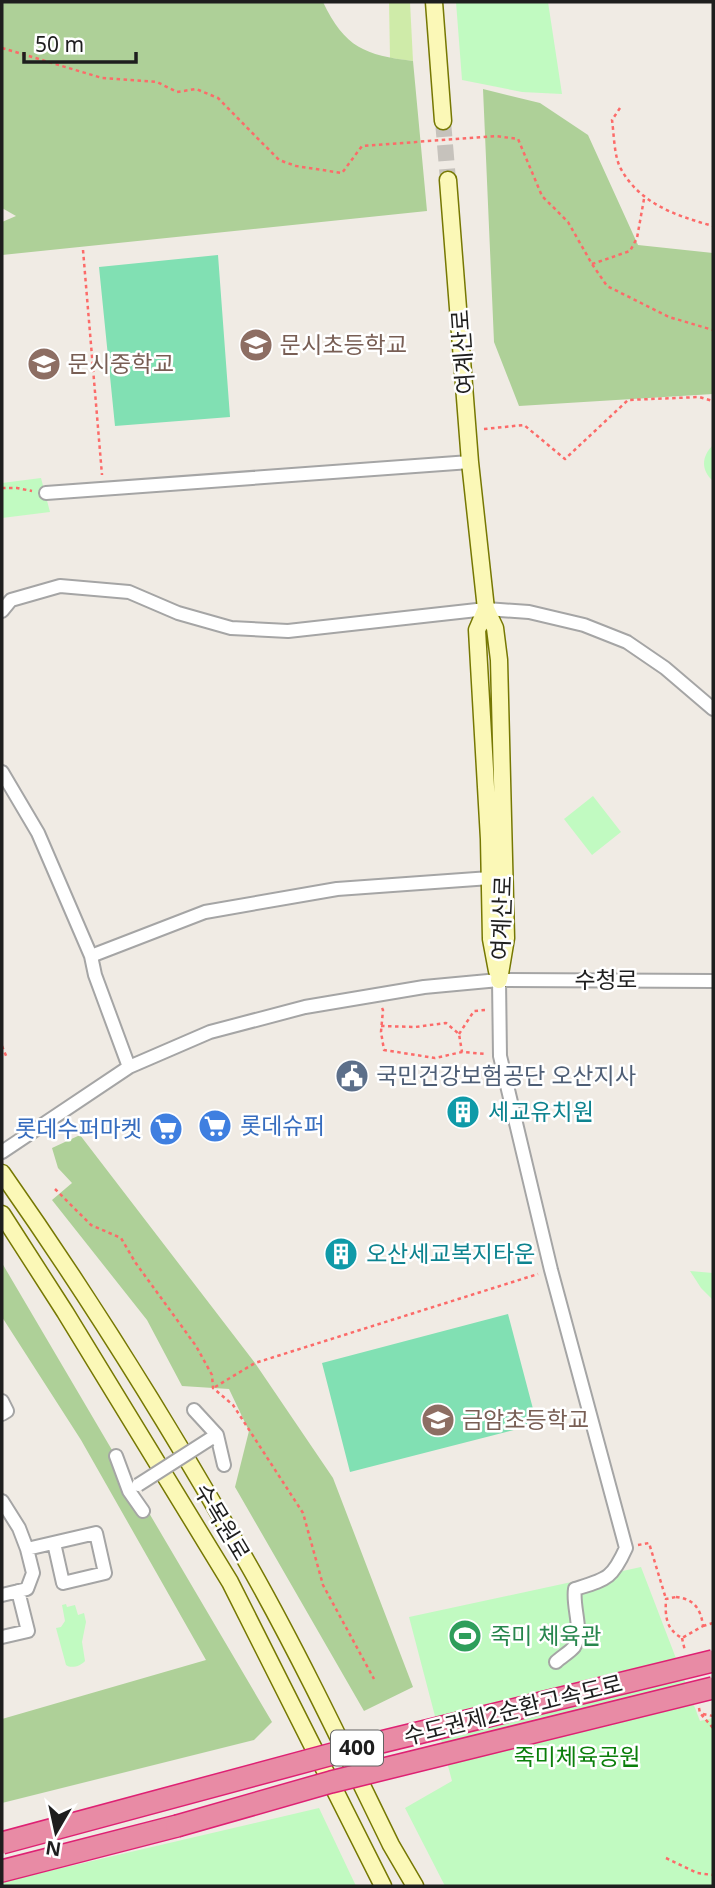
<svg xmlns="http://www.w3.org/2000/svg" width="715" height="1888" font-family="'Noto Sans','Noto Sans KR',sans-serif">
	<rect width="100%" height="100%" fill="#f0ebe4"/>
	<path fill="#cfeba9" d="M389 2H410L413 61 390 58Z"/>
	<path fill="#aed098" d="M2 2H323C345 48 365 55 413 61L427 211 2 255V222L16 216 2 208Z
		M483 89 540 103 588 135 638 245 713 253V394L519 406 494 342Z
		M80 1135 255 1363 333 1478 413 1687 364 1711 235 1487 249 1431 229 1389 182 1386 147 1320 52 1200 72 1183 58 1168 52 1148Z
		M2 1263 272 1722 254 1740 2 1803V1719L206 1660 81 1440 2 1317Z"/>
	<path fill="#c1fac1" d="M456 2H548L562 94 522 92 462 80Z
		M713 445V481C701 470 701 457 713 445Z
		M41 478 50 512 2 518V483Z
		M593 796 621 832 592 855 564 819Z
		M690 1271 713 1273V1300L701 1288Z
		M641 1567 700 1721 713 1718V1886H445L405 1808 452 1781 409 1617Z
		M66 1604 67 1607 75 1605 78 1615 84 1613 86 1622 82 1642 85 1661C81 1666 71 1669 66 1665L56 1628 61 1627 65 1621 62 1605Z
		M319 1808 356 1886H2V1882Z"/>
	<path fill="#81e0b3" d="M218 255 230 417 115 426 99 267Z
		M508 1314 537 1424 350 1472 322 1363Z"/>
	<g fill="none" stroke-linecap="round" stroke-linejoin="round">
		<path stroke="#c6c2bc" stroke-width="16" stroke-dasharray="16 8" stroke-linecap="butt" d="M443 121 448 180"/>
		<defs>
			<path id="street" d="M46 493 470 462
				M2 611 11 600 60 586 129 592 178 613 231 628 288 631 486 609 529 612 584 625 627 642 665 668 713 709
				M2 772 38 833 91 956
				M499 980 500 1056 551 1270 626 1548C612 1579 607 1579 575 1589 572 1607 584 1631 574 1647 570 1652 561 1657 556 1662
				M129 1067 95 975 91 956 205 912 337 889 490 878
				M2 1152 129 1067 210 1032 305 1007 424 987 499 980 713 981
				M2 1401 7 1411 2 1414
				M194 1410 217 1435 224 1465
				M116 1456 129 1491 143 1511
				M2 1501 19 1528 27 1549 33 1573 27 1589 2 1595
				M27 1549 96 1533 105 1573 63 1583 54 1543
				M2 1637 28 1631 18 1591"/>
			<path id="secondary" d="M434 2 443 121
				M448 180 470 462 486 609 495 628 499 660 506 938 499 980
				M486 609 477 630 489 839 491 939 497 971
				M2 1173C92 1301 175 1435 252 1571 302 1660 346 1753 391 1845L415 1886
				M2 1214 65 1312 230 1582 383 1886"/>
			<path id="highway" d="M2 1871 177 1826"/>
		</defs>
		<use href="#street" stroke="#a5a5a5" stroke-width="16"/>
		<use href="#secondary" stroke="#767803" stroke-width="19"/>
		<use href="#highway" stroke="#de2173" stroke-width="24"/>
		<path stroke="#fc6b69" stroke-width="2.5" stroke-dasharray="3.5 3.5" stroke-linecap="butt" d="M2 48 102 78 157 82 177 92 196 89 218 98 279 160 296 166 342 173 362 146 496 136 518 139 542 196 568 222 592 264 607 286 669 317 713 330
			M620 108 612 120C614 134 614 157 621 169 640 204 677 216 713 226
			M83 250 102 475
			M592 264 630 251 637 238 644 199
			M484 429 524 425 565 459 628 400 699 397 713 401
			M2 488H17L32 491
			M382 1008 383 1010 381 1032 384 1050 435 1058 462 1052 487 1054
			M381 1026 415 1027 446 1023 459 1034 462 1052
			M459 1034 474 1011 485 1010
			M2 1046 7 1058
			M55 1189 91 1225 121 1238 135 1262 196 1346 212 1375 213 1388 233 1405 303 1513 323 1585 374 1679
			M215 1387 255 1363 538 1274
			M638 1545 649 1543 666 1599
			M676 1597C694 1599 701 1609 703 1626L682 1638C666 1629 665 1617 666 1599Z
			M703 1626 713 1623
			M682 1638 685 1651
			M699 1708 700 1713 713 1728
			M703 1714 713 1716
			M666 1858 697 1873 713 1875"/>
		<use href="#street" stroke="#fff" stroke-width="12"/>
		<use href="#secondary" stroke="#fbf8b7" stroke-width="16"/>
		<use href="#highway" stroke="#e88ba5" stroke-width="21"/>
		<defs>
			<path id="street-bridge" d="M138 1485 210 1439"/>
			<path id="highway-bridge" d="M177 1826 331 1782 713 1688
				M2 1843 340 1752 713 1661"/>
		</defs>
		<use href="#street-bridge" stroke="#a5a5a5" stroke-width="16" stroke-linecap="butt"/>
		<use href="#highway-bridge" stroke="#de2173" stroke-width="24" stroke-linecap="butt"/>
		<use href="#street-bridge" stroke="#fff" stroke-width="12"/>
		<use href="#highway-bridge" stroke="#e88ba5" stroke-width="21"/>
	</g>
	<defs>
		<symbol id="school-disc" viewBox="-11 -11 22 22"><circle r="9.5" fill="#8d6e63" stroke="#fff"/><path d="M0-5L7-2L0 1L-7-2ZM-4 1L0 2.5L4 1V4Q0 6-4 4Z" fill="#fff"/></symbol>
		<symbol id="civic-disc" viewBox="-11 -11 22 22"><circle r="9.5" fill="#5c6f8a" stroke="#fff"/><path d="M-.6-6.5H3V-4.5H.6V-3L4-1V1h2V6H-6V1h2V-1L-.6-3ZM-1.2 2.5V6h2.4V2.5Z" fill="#fff"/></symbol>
		<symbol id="building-disc" viewBox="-11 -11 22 22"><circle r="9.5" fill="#0f9aa8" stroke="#fff"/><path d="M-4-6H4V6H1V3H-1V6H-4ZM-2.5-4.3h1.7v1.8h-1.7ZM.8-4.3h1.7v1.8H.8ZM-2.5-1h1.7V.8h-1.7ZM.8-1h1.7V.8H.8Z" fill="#fff"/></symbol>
		<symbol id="supermarket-disc" viewBox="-11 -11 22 22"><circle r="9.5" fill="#3f7fe0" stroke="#fff"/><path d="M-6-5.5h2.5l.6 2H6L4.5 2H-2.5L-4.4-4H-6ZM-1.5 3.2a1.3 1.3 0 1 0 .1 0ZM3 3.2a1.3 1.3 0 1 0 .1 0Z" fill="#fff"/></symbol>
		<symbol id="stadium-disc" viewBox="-11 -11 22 22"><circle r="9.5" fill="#2e9e5b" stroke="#fff"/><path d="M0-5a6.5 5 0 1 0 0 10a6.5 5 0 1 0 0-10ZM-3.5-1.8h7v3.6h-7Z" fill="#fff"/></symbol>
	</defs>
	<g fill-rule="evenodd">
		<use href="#school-disc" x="237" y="326" width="38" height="38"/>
		<use href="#school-disc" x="25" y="345" width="38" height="38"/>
		<use href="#civic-disc" x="333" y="1057" width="38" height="38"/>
		<use href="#building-disc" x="444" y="1093" width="38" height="38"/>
		<use href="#supermarket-disc" x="196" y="1107" width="38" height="38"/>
		<use href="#supermarket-disc" x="147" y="1110" width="38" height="38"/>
		<use href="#building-disc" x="322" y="1235" width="38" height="38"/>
		<use href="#school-disc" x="419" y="1401" width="38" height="38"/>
		<use href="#stadium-disc" x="446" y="1617" width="38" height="38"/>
	</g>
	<g text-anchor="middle" stroke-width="5" stroke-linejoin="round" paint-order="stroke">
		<rect fill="#fff" stroke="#626262" stroke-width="2" x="331" y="1730.5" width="52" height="35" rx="5"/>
		<g font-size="21" font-weight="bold" fill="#1e1e1e">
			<text x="357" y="1755">400</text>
		</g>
		<g font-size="23" fill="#785e54" stroke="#fff" text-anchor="start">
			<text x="280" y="353">문시초등학교</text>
			<text x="68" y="372">문시중학교</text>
			<text x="462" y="1428">금암초등학교</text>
		</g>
		<g font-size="23" fill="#1e1e1e" stroke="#fff">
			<text transform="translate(463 352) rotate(-94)" y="8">여계산로</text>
			<text transform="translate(502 918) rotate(-88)" y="8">여계산로</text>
			<text x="606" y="988">수청로</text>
			<text transform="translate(222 1522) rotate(59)" y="8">수목원로</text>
			<text transform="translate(513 1710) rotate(-14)" y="8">수도권제2순환고속도로</text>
		</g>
		<g font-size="23" fill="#4e5e75" stroke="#fff" text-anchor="start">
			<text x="376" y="1084">국민건강보험공단 오산지사</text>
		</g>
		<g font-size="23" fill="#0d838f" stroke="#fff" text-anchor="start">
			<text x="488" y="1120">세교유치원</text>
			<text x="366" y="1262">오산세교복지타운</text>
		</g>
		<g font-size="23" fill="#366cbe" stroke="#fff" text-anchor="start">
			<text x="240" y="1134">롯데슈퍼</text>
			<text x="142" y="1137" text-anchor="end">롯데수퍼마켓</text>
		</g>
		<g font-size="23" fill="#27864d" stroke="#fff" text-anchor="start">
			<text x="490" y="1644">죽미 체육관</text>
		</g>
		<g font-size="23" fill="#0a7f0a" stroke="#fff">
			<text x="577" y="1765">죽미체육공원</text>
		</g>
	</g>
	<rect width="715" height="1888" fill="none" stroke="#1e1e1e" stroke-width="7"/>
	<g transform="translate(56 1832) rotate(189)" stroke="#ffffff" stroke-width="5" paint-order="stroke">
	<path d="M0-5L12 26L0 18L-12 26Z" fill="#1e1e1e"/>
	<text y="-10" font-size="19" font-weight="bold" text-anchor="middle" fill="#1e1e1e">N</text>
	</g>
	<path d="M24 52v10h112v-10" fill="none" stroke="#1e1e1e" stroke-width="3.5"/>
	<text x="35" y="52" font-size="21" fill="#1e1e1e" stroke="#ffffff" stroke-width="5" paint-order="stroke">50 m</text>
</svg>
